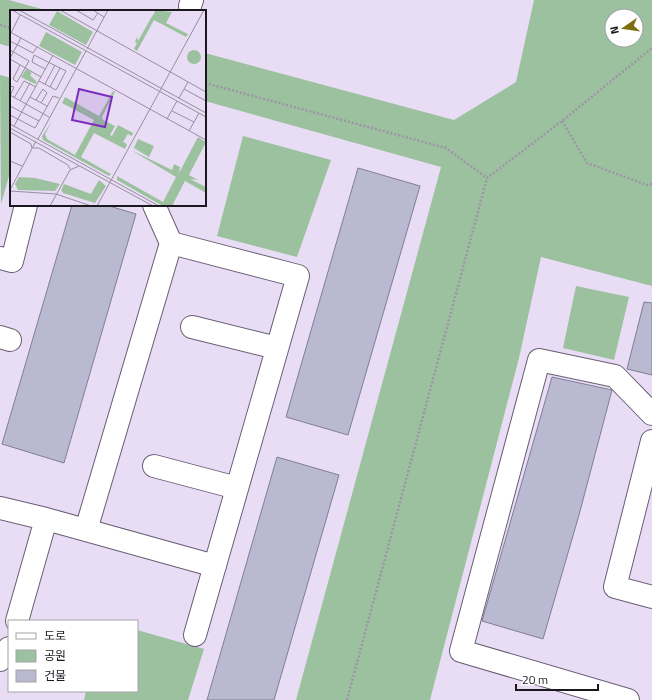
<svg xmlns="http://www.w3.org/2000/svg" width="652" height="700" font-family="'Titillium Web','Noto Sans KR',sans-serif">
	<rect width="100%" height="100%" fill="#e9ddf5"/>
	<path fill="#9cc19f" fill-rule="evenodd" d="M0 0H9L49 11H11V47L0 44Z
		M534 0H652V286L541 257 519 358 430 700H296L441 167 205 101V53L454 120 516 82ZM612 16H636V40H612Z
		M0 75 11 78V169L1 204Z
		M243 136 331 160 297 257 217 236Z
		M576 286 629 297 614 360 563 348Z
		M137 630 204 649 188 700H84L86 691H137Z"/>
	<path fill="#b9b9d1" stroke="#7f7e95" d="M358 168 420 186 348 435 286 417Z
		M72 205H106L136 214 64 463 2 444Z
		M644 302 652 303V375L627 369Z
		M552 377 612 390 579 515 543 639 482 621Z
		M277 457 339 475 274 700H207Z"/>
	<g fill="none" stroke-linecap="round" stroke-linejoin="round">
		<defs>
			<path id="minor" d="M190 6 192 0
				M171 243 298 276 195 635
				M0 258 12 261 26 205
				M192 327 277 348
				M0 337 10 340
				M652 441 615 587 652 597
				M154 466 237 488
				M0 508 46 519 215 566
				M86 530 171 243 154 205
				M17 621 46 519
				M0 660 8 652 9 648
				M628 700 461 651 539 360 615 376 652 414"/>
		</defs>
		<use href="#minor" stroke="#695e73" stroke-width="24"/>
		<path stroke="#9d94a6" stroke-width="2.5" stroke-dasharray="2 2" stroke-linecap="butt" d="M0 25 11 28
			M205 83 446 148 487 178
			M562 121 587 163 647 185 652 184
			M347 700 487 178 562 121 652 48"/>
		<use href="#minor" stroke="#fff" stroke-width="22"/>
	</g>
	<g transform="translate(10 10)">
		<rect width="196" height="196" fill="#e9ddf5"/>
		<path d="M143 0 162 2 156 13 178 24 176 27 144 10 127 41 124 39 127 33 125 32 127 27 128 31 141 8 145 2ZM47 1 83 22 76 35 39 15ZM36 22 72 42 65 55 29 36ZM177 47a7 7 0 1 1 14 0a7 7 0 1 1-14 0ZM16 59 22 63 20 65 27 72 25 74 11 67ZM103 81 105 82 92 107 93 110 105 116 100 125 102 126 108 115 123 123 122 126 118 124 113 132 117 134 115 139 84 123 71 147 101 164 99 166 33 130 32 126 42 111 35 124 37 129 65 145 84 110 52 93 55 87 89 106ZM188 127 196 132 179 165 188 170 180 169 196 177V183L175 171 162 196 151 195 107 170V166L153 192 166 167 121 140 162 160 164 154 170 157 169 163ZM128 129 144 136 139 147 124 138ZM9 167 25 168 50 174 45 181 8 180 5 174ZM89 170 96 176 85 193 53 183 51 180 54 174 81 184Z" fill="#9cc19f"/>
		<path fill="none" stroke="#978ea0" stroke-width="1" d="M2 0 196 107M9 0 196 103M50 0 196 82M66 0 83 10 88 3M83 0 94 7M0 22 196 130M1 23 10 5M0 31 23 43 27 37M77 39 98 0M0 40 19 51 7 72 3 69 10 55M0 48 11 28M0 49 31 67M29 71 46 80 56 61 24 45 22 52 35 59M35 74 45 55M0 76 4 77 0 86M40 77 50 58M174 79 196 91M0 85 39 107M20 87 37 96M4 88 14 71 26 77M169 88 178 72M26 90 33 79 37 83 31 93M10 91 20 73M0 96 29 111M162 101 184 112M0 105 25 118 43 86 49 88M157 109 167 91M0 114 149 196M4 116 43 45M0 118 143 196M179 121 189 103M0 122 21 134 22 138M28 129 76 41M23 138H29L58 155 60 159M0 151 12 156M0 180 26 131M0 181 46 184 81 196M40 196 60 160 69 156M87 196 194 0"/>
		<path fill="#7b2cbf" fill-opacity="0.15" stroke="#7b2cbf" stroke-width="2" d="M69 79 102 87 95 117 62 110Z"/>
		<rect width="196" height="196" fill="none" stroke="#1c1820" stroke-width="2"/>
	</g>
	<rect x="8" y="620" width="130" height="72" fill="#ffffff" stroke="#a4a3a6"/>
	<rect x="16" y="633" width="20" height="6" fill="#ffffff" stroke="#a4a3a6"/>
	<text x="44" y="640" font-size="12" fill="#1c1820">도로</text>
	<rect x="16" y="650" width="20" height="12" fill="#9cc19f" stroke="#a4a3a6"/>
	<text x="44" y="660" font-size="12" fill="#1c1820">공원</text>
	<rect x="16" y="670" width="20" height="12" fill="#b9b9d1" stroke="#a4a3a6"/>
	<text x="44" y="680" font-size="12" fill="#1c1820">건물</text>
	<g transform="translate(624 28) rotate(257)"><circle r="19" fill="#ffffff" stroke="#a4a3a6"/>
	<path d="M0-3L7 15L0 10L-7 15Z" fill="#7f6e0c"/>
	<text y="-6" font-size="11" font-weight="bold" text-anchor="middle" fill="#1c1820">N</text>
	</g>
	<path d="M516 684v6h82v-6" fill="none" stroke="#1c1820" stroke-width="2"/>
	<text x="522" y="684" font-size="12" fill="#1c1820" stroke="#ffffff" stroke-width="3" paint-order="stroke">20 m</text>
</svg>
